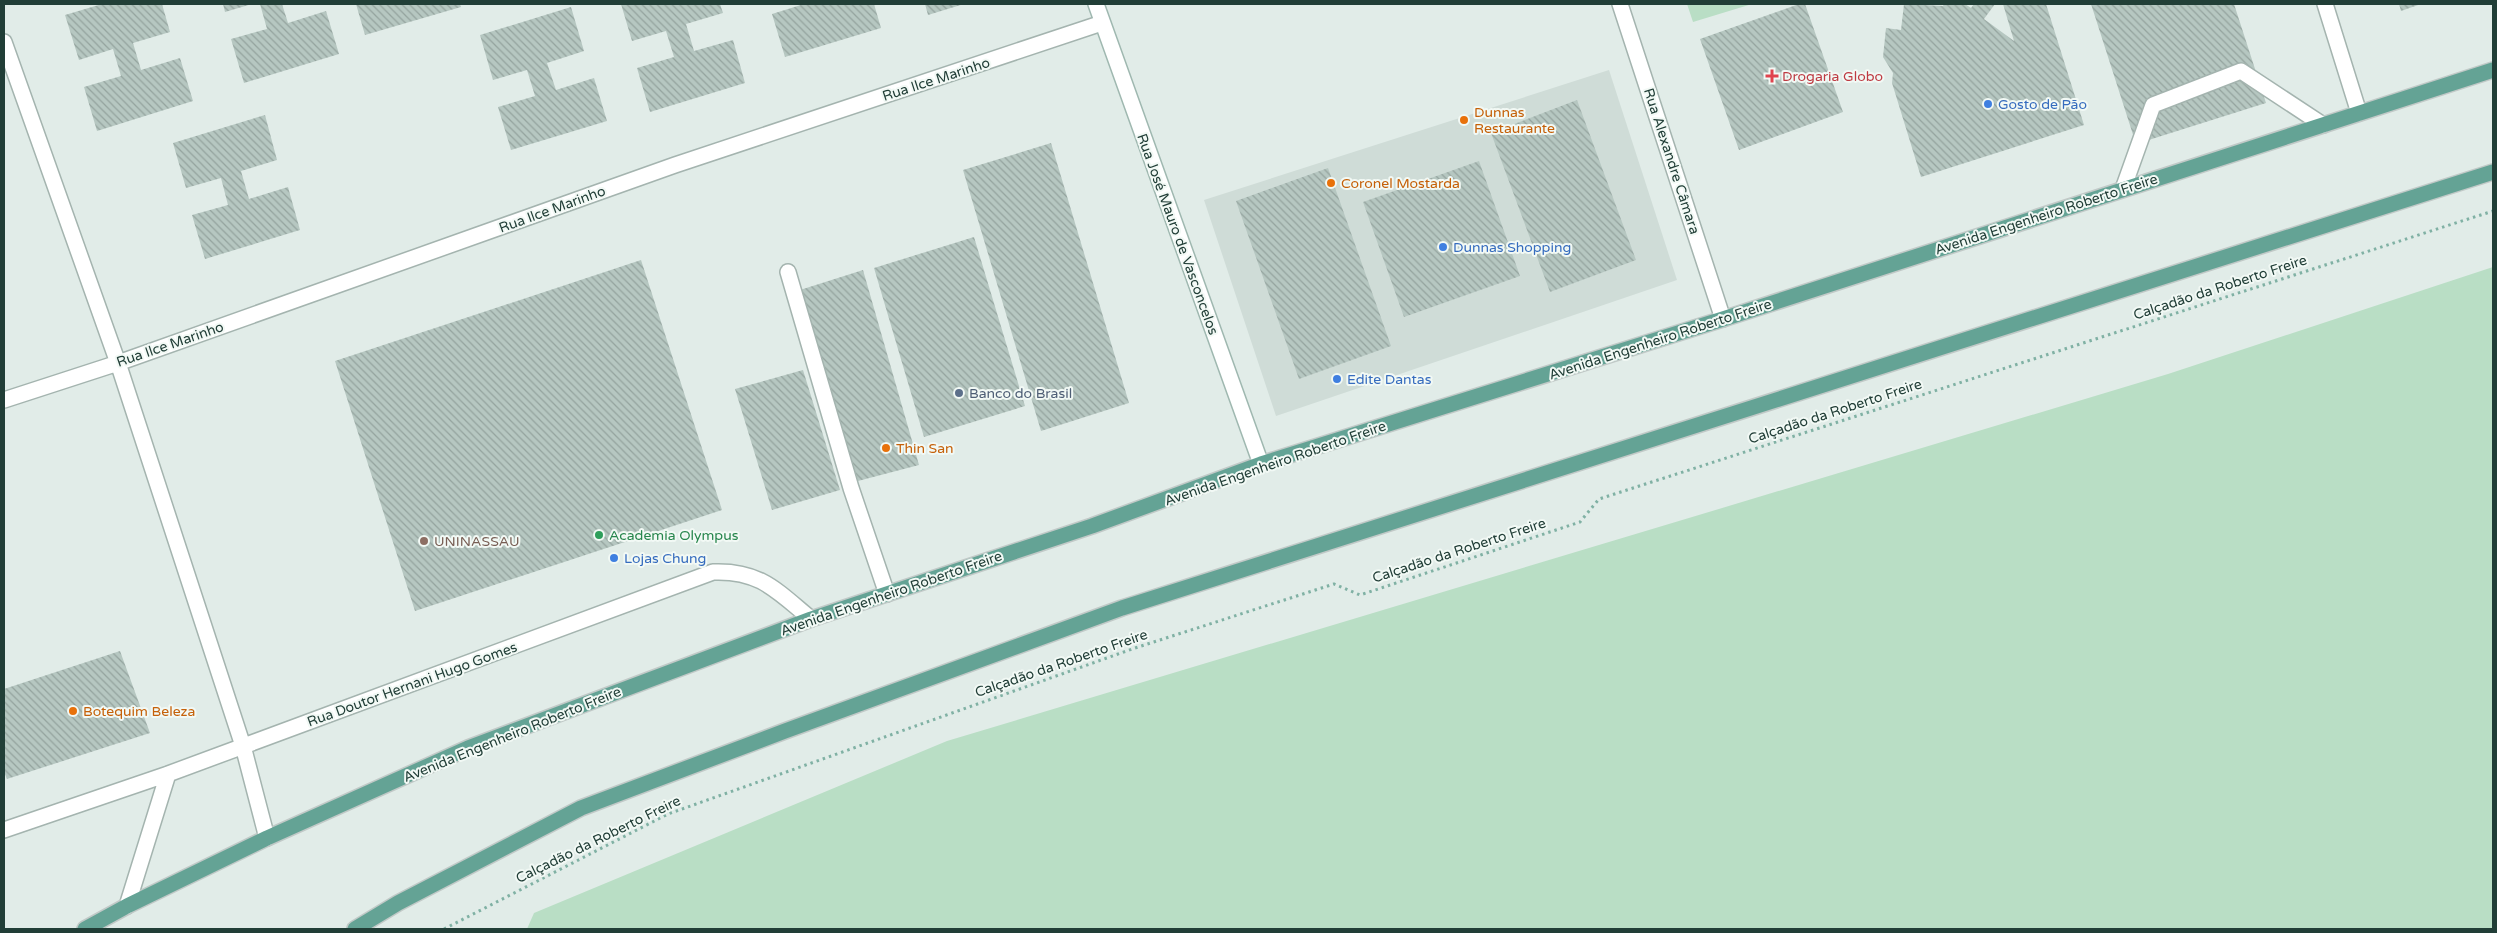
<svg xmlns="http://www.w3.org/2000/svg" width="2497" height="933" font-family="'Varela Round',sans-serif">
	<defs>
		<pattern id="building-back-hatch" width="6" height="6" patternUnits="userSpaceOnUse" patternTransform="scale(1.25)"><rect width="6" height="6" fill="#b6c7c1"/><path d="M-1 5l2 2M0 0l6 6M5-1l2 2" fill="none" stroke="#94a39e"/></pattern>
	</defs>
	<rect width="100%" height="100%" fill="#e1ece8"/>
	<path fill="#cfdcd7" d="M1609 70 1677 280 1276 416 1204 200Z"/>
	<path fill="#b9dec5" d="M1687 4H1752L1693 22Z
		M2493 267V929H527L534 913 947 741 2168 374Z"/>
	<path fill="url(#building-back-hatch)" d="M102 4H162L170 32 133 43 141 70 180 58 193 101 97 131 84 87 121 76 113 49 79 60 65 15Z
		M223 4H252L225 12Z
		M260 4H282L288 23 326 11 339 54 244 83 231 39 267 29Z
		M356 4H460L461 7 365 35Z
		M621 4H720L723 13 686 24 694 51 733 40 745 83 650 112 637 68 674 57 666 31 632 41Z
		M804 4H874L881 28 785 57 772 14Z
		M925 4H964L928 15Z
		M1799 4H1805L1843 112 1739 150 1700 39Z
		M1904 4 1943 6 1944 4H1965L1971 8 1974 4H1995L1984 19 2014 41 2003 4H2046L2084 125 1921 177 1892 83 1893 73 1883 57 1886 28 1901 30Z
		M2091 4H2234L2266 103 2136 144Z
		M2399 4H2421L2401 11Z
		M571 7 584 51 547 63 556 90 594 78 607 121 511 150 498 107 535 96 527 70 493 80 480 35Z
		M1577 100 1636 260 1550 292 1491 133Z
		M265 115 277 160 241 171 249 199 288 187 300 230 205 259 192 215 228 205 221 178 186 188 173 143Z
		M1051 143 1129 403 1041 431 963 170Z
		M1479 161 1520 276 1404 317 1363 202Z
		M1328 168 1391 346 1299 379 1236 201Z
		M974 237 1025 406 924 437 874 268Z
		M641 260 722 510 415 611 335 361Z
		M863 270 919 465 858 481 800 290Z
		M803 370 840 490 772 510 735 389Z
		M120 651 150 733 7 779 4 772V689Z"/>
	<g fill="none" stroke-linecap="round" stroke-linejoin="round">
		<defs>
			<path id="lane" d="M2123 189 2153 105 2241 71 2323 125
				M788 272 851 488 887 594"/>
			<path id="street" d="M1620 4 1723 319
				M2325 4 2359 113
				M4 42 118 363 243 746 267 838
				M4 400 118 363 675 165 1102 23
				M4 830 168 774 713 572C760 570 777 591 811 619
				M127 906 168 774"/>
			<path id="secondary" d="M1096 4 1261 464"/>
			<path id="primary" d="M85 929 127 906 267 838 468 748 811 619 1092 526 1261 464 1723 319 2493 70
				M355 929 398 903 581 808 785 731 1122 608 2493 172"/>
		</defs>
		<use href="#lane" stroke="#a4b4af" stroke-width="18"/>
		<use href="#street" stroke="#a4b4af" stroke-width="18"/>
		<use href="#secondary" stroke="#9fb8b0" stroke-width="18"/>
		<use href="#primary" stroke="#c1c9c7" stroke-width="18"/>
		<path stroke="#80b1a4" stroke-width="3" stroke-dasharray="2.5 4" stroke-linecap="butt" d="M444 929 668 814 1135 648 1334 584 1360 595 1580 522 1599 499 2493 211"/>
		<use href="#lane" stroke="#fff" stroke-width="15"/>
		<use href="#street" stroke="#fff" stroke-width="15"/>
		<use href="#secondary" stroke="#fff" stroke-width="15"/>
		<use href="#primary" stroke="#64a395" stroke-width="15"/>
	</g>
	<path fill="#e0444e" stroke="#f2f9f5" stroke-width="2" d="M1769.5 68.5h5v5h5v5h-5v5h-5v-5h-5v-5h5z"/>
	<g fill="#3f7fe0" stroke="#f2f9f5" stroke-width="2">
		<circle cx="1988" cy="104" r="5"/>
		<circle cx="1443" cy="247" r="5"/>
		<circle cx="1337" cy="379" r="5"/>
		<circle cx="614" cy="558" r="5"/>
	</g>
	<g fill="#e8710a" stroke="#f2f9f5" stroke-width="2">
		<circle cx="1464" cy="120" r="5"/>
		<circle cx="1331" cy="183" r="5"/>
		<circle cx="886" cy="448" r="5"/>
		<circle cx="73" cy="711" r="5"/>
	</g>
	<circle fill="#5c6f8a" stroke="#f2f9f5" stroke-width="2" cx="959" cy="393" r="5"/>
	<circle fill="#2e9e5b" stroke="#f2f9f5" stroke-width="2" cx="599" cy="535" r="5"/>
	<circle fill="#8d6e63" stroke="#f2f9f5" stroke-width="2" cx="424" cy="541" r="5"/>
	<g text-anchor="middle" stroke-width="4" stroke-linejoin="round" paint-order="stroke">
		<g font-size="14" fill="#be3a42" stroke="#f2f9f5" text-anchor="start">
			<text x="1782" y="81">Drogaria Globo</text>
		</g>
		<g font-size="14" fill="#213e37" stroke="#f2f9f5">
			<text transform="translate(936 79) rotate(-18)" y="5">Rua Ilce Marinho</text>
			<text transform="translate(1672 161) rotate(72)" y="5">Rua Alexandre Câmara</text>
			<text transform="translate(552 209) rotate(-20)" y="5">Rua Ilce Marinho</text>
			<text transform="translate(2046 214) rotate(-18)" y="5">Avenida Engenheiro Roberto Freire</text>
			<text transform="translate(1178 234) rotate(70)" y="5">Rua José Mauro de Vasconcelos</text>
			<text transform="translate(2220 287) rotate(-18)" y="5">Calçadão da Roberto Freire</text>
			<text transform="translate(1660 339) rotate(-18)" y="5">Avenida Engenheiro Roberto Freire</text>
			<text transform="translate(170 344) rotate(-19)" y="5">Rua Ilce Marinho</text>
			<text transform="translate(1835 411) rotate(-18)" y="5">Calçadão da Roberto Freire</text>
			<text transform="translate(1275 463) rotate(-19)" y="5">Avenida Engenheiro Roberto Freire</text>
			<text transform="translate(1459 550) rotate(-18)" y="5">Calçadão da Roberto Freire</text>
			<text transform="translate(891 593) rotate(-19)" y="5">Avenida Engenheiro Roberto Freire</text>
			<text transform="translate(1061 663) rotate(-19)" y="5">Calçadão da Roberto Freire</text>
			<text transform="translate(412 684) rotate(-20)" y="5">Rua Doutor Hernani Hugo Gomes</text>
			<text transform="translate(512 734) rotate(-22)" y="5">Avenida Engenheiro Roberto Freire</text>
			<text transform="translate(598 839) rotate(-26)" y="5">Calçadão da Roberto Freire</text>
		</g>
		<g font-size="14" fill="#366cbe" stroke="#f2f9f5" text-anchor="start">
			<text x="1998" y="109">Gosto de Pão</text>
			<text x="1453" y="252">Dunnas Shopping</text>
			<text x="1347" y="384">Edite Dantas</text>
			<text x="624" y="563">Lojas Chung</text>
		</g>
		<g font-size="14" fill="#c56008" stroke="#f2f9f5" text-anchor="start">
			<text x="1474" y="117">Dunnas<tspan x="1474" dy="16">Restaurante</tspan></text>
			<text x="1341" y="188">Coronel Mostarda</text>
			<text x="896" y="453">Thin San</text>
			<text x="83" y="716">Botequim Beleza</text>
		</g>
		<g font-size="14" fill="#4e5e75" stroke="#f2f9f5" text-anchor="start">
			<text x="969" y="398">Banco do Brasil</text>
		</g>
		<g font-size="14" fill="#27864d" stroke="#f2f9f5" text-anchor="start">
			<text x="609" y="540">Academia Olympus</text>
		</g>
		<g font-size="14" fill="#785e54" stroke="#f2f9f5" text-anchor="start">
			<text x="434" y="546">UNINASSAU</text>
		</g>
	</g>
	<rect width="2497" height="933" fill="none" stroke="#213e37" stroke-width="10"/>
</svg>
